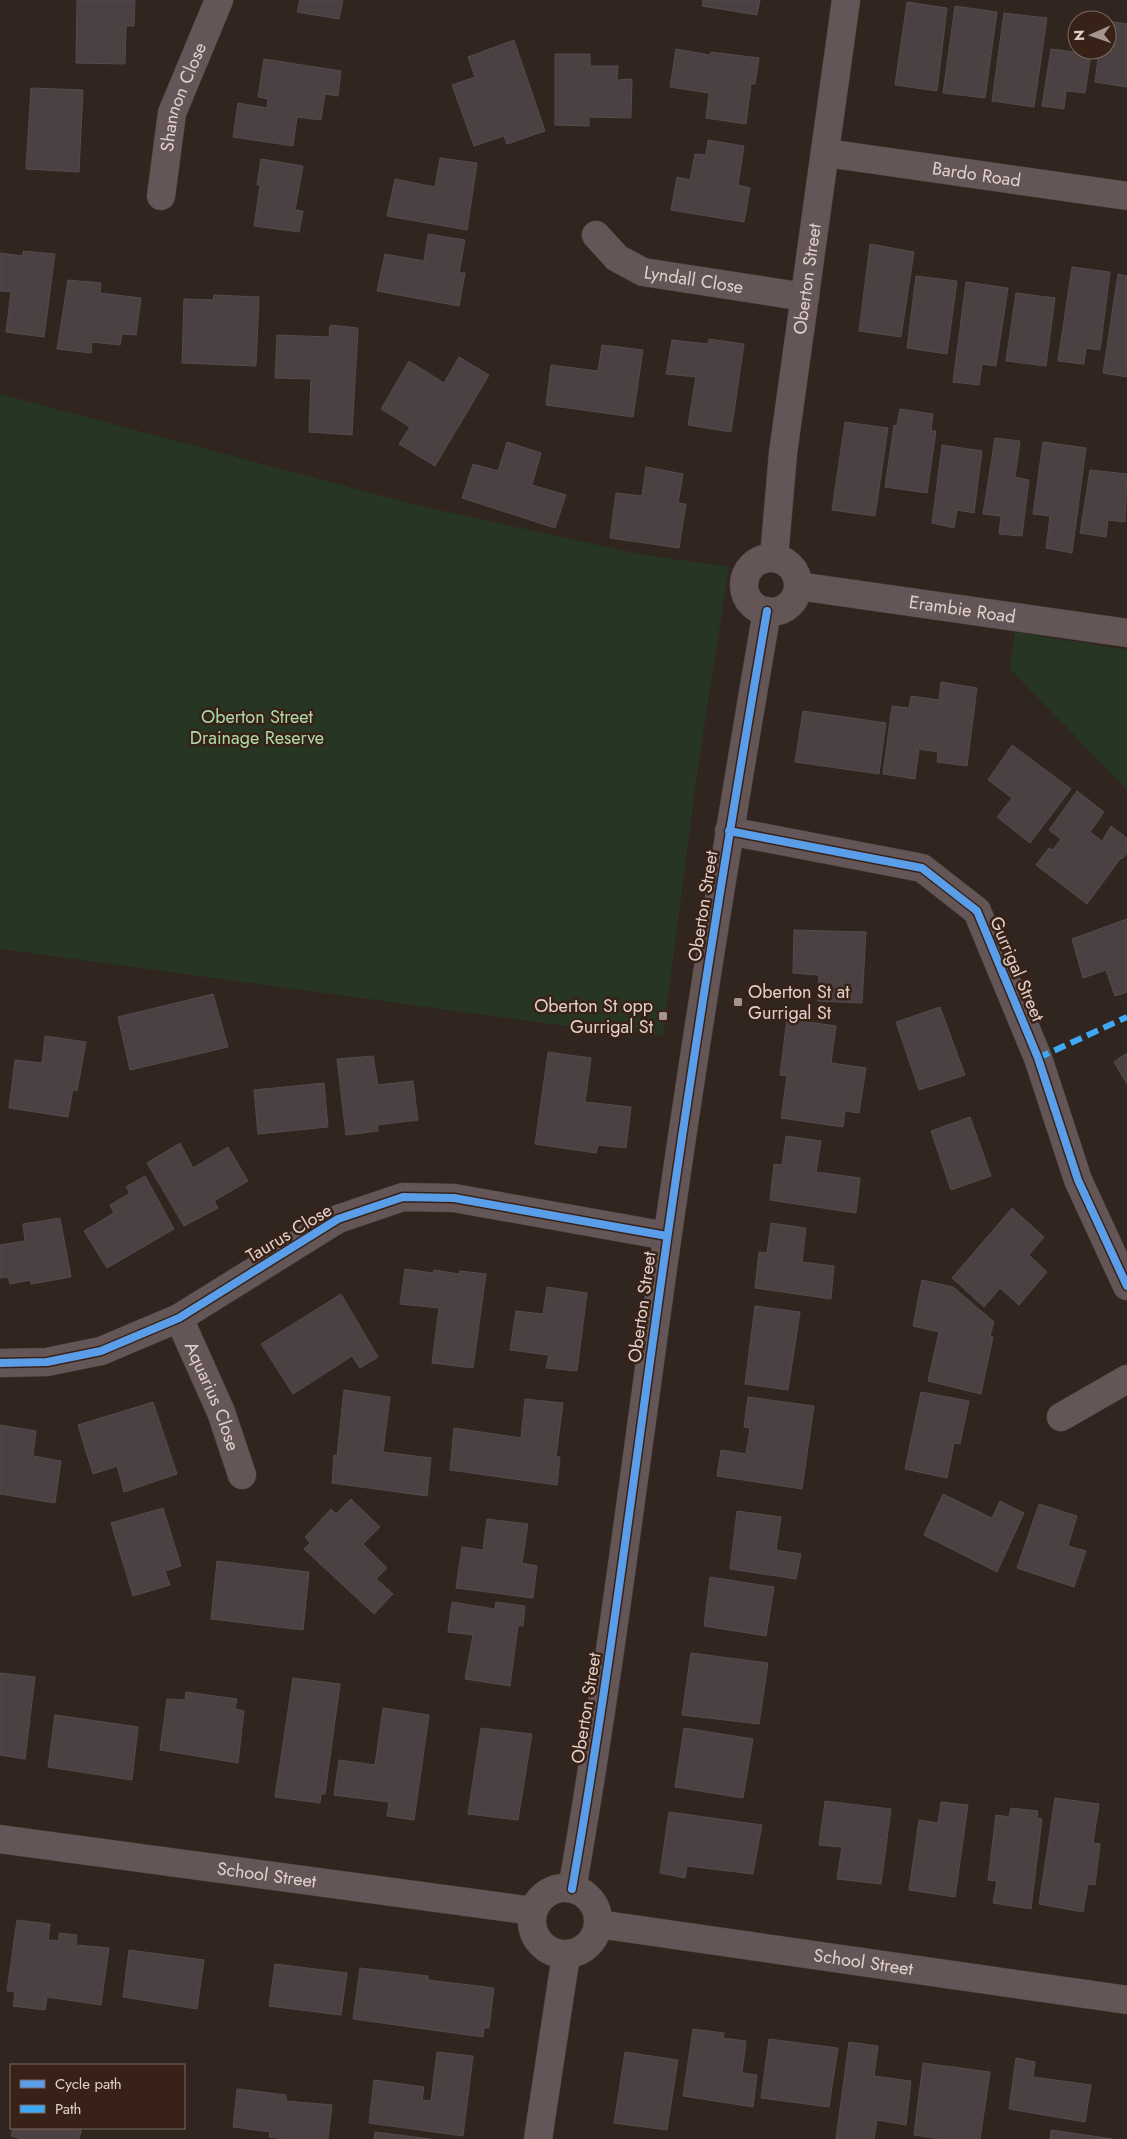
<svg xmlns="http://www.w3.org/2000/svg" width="1127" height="2139" font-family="Jost,sans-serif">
	<rect width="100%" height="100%" fill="#31251f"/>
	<path fill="#263622" d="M0 394 416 505 640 554 729 567 697 774 663 1036 551 1024 0 949Z
		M1015 632 1127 650V790L1010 669Z"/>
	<path fill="#4b4142" stroke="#534b4d" d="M77 0H135L134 26H126L125 64 76 63Z
		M300 0H343L339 19 297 12Z
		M703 0H760L757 15 702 6Z
		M907 2 947 8 937 91 895 85Z
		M955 6 997 12 985 98 943 93Z
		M1004 13 1047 18 1034 107 992 101Z
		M1107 21 1127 24V87L1095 82 1099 50H1107Z
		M514 40 545 131 507 144 504 136 474 146 452 85 475 77 468 57Z
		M676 49 710 55 711 52 759 58 755 84H751L746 124 706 118 709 93 670 87Z
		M1051 49 1091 54 1085 93 1066 91 1064 109 1042 106Z
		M555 54H590V66H618L617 80 632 79 631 118 589 117V126L555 125Z
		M264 59 341 71 338 96 325 94 321 120 297 117 293 146 233 137 238 103 267 108 268 99 258 97Z
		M31 88 83 90 79 172 26 169Z
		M708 140 744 146 738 185 750 188 744 222 671 210 677 177 690 180 695 154 706 155Z
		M440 158 477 163 467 230 387 216 395 179 435 187Z
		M261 159 303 166 295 210 303 211 299 232 254 226 260 185H257Z
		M428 234 465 240 459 273H465L459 306 377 291 385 254 424 261Z
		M870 244 914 252 901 337 859 331Z
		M23 251 55 254 44 337 6 332 11 292 0 291V253L23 256Z
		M1072 267 1110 272 1100 350 1086 348 1084 364 1058 361Z
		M1118 274 1127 276V377L1103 373Z
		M916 276 957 281 947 354 907 348Z
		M68 280 101 283 100 293 141 298 136 335 122 334 120 345 92 342 91 353 57 349Z
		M966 282 1008 288 996 366 982 364 979 385 953 382Z
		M1016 293 1055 298 1046 366 1006 361Z
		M214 295 259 297 256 366 182 363 184 299 213 300Z
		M330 325 358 328 352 435 309 432 311 379 275 378 277 335 329 337Z
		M709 339 744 344 731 432 688 425 696 377 666 374 672 340 708 344Z
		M602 345 643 350 633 417 546 405 551 365 598 371Z
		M459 357 489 375 435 466 399 444 410 427 381 409 409 361 444 383Z
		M900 409 933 414 931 431H936L927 493 885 487 894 425 897 426Z
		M845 422 888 428 875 516 832 510Z
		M995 438 1020 441 1015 477 1029 480 1022 536 999 534 1001 516 983 514Z
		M507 442 541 453 532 485 566 495 555 528 462 498 473 464 498 471Z
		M1043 442 1086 448 1072 553 1046 548 1050 516 1033 514Z
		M942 445 982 451 974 513 957 510 954 528 932 523Z
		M646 467 683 474 678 503 686 504 679 548 610 538 616 493 642 496Z
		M1090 470 1127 474 1125 522 1108 520 1106 537 1080 533Z
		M941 682 977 688 967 766 937 762 938 752 919 749 915 779 883 774 892 706 909 708 911 696 939 700Z
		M803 711 886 723 879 774 795 762Z
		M1012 745 1071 789 1030 843 997 817 1012 798 988 780Z
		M1077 791 1104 812 1090 832 1102 841 1111 826 1127 838V853L1123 858 1120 859 1087 904 1036 865 1049 848 1053 850 1061 839 1049 830Z
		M1127 919V992L1115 996 1106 970 1083 978 1072 939Z
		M794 930 866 932 862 1003 818 1001 819 975 793 973Z
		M213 994 228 1047 130 1070 118 1017Z
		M940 1007 965 1075 919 1090 896 1022Z
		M787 1019 836 1026 831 1063 866 1068 859 1113 845 1111 843 1127 781 1118 787 1076 780 1075Z
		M45 1036 86 1042 77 1091 73 1089 68 1117 9 1108 15 1060 42 1063Z
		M548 1052 591 1058 585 1102 631 1107 626 1148 598 1145 596 1153 535 1144Z
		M1127 1053V1084L1114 1062Z
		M373 1056 378 1085 413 1081 418 1120 377 1125 378 1131 346 1135 337 1059Z
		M324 1083 328 1127 258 1134 254 1090Z
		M970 1117 991 1176 951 1190 931 1131Z
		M786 1136 821 1141 816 1172 860 1178 856 1213 770 1200 774 1164 782 1165Z
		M180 1143 193 1168 228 1147 248 1181 214 1201 218 1208 184 1226 147 1163Z
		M145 1176 174 1229 107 1268 84 1231 114 1213 110 1205 130 1193 126 1187Z
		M1012 1208 1044 1237 1029 1255 1047 1272 1019 1305 1000 1288 984 1307 952 1278Z
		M60 1218 71 1277 31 1284V1280L10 1284 8 1277 0 1278V1245L25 1241 23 1224Z
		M771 1223 806 1228 802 1262 834 1266 831 1299 755 1288 759 1252 767 1253Z
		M405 1269 433 1273 434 1270 459 1274 460 1271 486 1274 473 1368 432 1363 439 1308 400 1304Z
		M922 1280 953 1287 994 1322 990 1336 993 1337 981 1394 928 1381 939 1332 913 1326Z
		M547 1287 587 1293 577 1371 546 1368 549 1355 510 1350 516 1311 543 1314Z
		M341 1294 378 1357 360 1368 352 1356 293 1394 261 1344Z
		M755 1306 800 1312 788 1390 745 1384Z
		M344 1390 390 1397 383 1452 431 1458 427 1496 332 1483 334 1455 337 1456Z
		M921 1392 969 1401 960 1444 954 1443 947 1478 905 1469Z
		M748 1397 814 1406 802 1489 717 1476 721 1450 746 1454 750 1428 744 1427Z
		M525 1399 563 1403 556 1457H560L557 1485 450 1470 454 1428 521 1438Z
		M153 1402 177 1474 124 1492 117 1466 93 1474 78 1425Z
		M0 1425 36 1431 33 1456 61 1461 55 1503 0 1494Z
		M943 1494 992 1518 1000 1501 1024 1513 997 1572 924 1535Z
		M351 1499 380 1527 363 1544 387 1568 376 1579 393 1594 374 1614 304 1549 310 1543 305 1537 331 1509 336 1514Z
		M1039 1504 1077 1516 1068 1546 1086 1551 1074 1587 1017 1568Z
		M163 1508 181 1566 165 1571 170 1585 133 1596 111 1523Z
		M737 1511 781 1517 776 1550 801 1554 796 1579 730 1569Z
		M487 1519 528 1524 522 1563 537 1566 533 1598 456 1588 462 1547 483 1550Z
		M217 1561 309 1572 303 1630 211 1619Z
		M710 1577 774 1587 766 1636 704 1626Z
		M452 1602 495 1609 496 1602 525 1606 523 1626H518L510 1686 465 1679 473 1635 448 1632Z
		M691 1653 768 1663 759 1724 682 1715Z
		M0 1673 35 1677 25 1759 0 1755Z
		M293 1678 340 1684 325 1794H321L320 1803 275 1797Z
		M186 1692 237 1699 235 1709 244 1711 238 1763 160 1750 167 1699 185 1700Z
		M383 1708 429 1715 414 1820 387 1816 389 1802 334 1795 339 1760 375 1765Z
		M55 1715 138 1727 132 1780 48 1767Z
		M481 1728 532 1734 518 1820 468 1814Z
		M684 1728 753 1739 743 1798 675 1787Z
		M1055 1798 1099 1804 1093 1843 1100 1844 1095 1885 1088 1884 1083 1912 1039 1904Z
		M825 1801 891 1809 881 1884 837 1879 842 1847 819 1845Z
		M941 1802 968 1805 955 1897 909 1890 919 1820 938 1823Z
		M1011 1808 1038 1811 1037 1818 1042 1819 1031 1909 993 1903 997 1881 988 1880 996 1815 1009 1817Z
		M669 1812 762 1825 753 1874 687 1866 685 1878 660 1873Z
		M17 1920 50 1924 48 1940 59 1941V1933L77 1935 76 1945 109 1948 101 2005 47 1997 45 2010 13 2006 15 1992 7 1991Z
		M129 1950 204 1960 197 2009 123 1997Z
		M275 1964 347 1973 341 2015 269 2006Z
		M360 1968 428 1976V1980L494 1988 489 2028H484L483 2037 353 2019Z
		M693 2029 724 2033 723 2038 746 2041 742 2073 757 2075 753 2107 683 2096Z
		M769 2039 838 2048 829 2107 761 2098Z
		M849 2042 878 2046 874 2076 911 2081 906 2125 877 2120 874 2139H836Z
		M437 2052 473 2056 463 2136 369 2123 374 2080 424 2087 422 2100 431 2101Z
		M625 2052 678 2060 667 2130 614 2123Z
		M1016 2058 1035 2062 1033 2077 1091 2085 1085 2122 1009 2109Z
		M923 2063 990 2072 980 2139H940L914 2135Z
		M237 2089 286 2095V2101L332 2105 328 2139H284L269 2137 270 2132 233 2127Z
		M13 2128H82L79 2139H22L11 2136Z
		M1051 2130 1113 2139H1050Z
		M375 2132 431 2139H374Z"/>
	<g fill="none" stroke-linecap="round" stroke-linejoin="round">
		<defs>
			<g id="minor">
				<path id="s1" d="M826 153 1127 196"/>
				<path id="s2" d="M161 196 172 113 219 0"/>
				<path id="s3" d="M596 235 617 258 643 272 805 297"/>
				<path d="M729 831 922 868 977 911 1038 1058 1078 1180 1127 1286"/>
				<path id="s4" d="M179 1318 221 1412 242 1475"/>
				<path d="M0 1363 47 1362 101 1351 179 1318 338 1219 403 1197 454 1198 667 1236"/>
				<path d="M1061 1417 1127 1379"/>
				<path id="s5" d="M0 1839 533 1911"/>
				<path id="s6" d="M598 1924 1127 2000"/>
			</g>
			<g id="tertiary">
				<path id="s7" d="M774 558 783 453 846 0"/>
				<circle cx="771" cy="585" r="27"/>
				<path id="s8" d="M798 586 1127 633"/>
				<circle cx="565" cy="1921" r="33"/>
				<path d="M572 1889C610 1674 636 1456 667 1240 697 1030 731 820 767 611"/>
				<path d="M538 2139 566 1955"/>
			</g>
		</defs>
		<use href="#minor" stroke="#4b413c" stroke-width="29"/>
		<use href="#tertiary" stroke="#4b413c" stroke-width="29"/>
		<use href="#minor" stroke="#645657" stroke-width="28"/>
		<use href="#tertiary" stroke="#645657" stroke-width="28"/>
		<path stroke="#3fa9f5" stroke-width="6" stroke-dasharray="12 6" stroke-linecap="butt" d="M1038 1058 1127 1017"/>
		<defs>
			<path id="cycleway" d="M729 831 922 868 977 911 1038 1058 1078 1180 1127 1286
				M0 1363 47 1362 101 1351 179 1318 338 1219 403 1197 454 1198 667 1236
				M572 1889C610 1674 636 1456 667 1240 697 1030 731 820 767 611"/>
		</defs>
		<use href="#cycleway" stroke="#382218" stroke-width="11"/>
		<use href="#cycleway" stroke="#5a9eea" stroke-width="8"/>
	</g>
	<g fill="#a3958e" stroke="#382218" stroke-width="2">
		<rect x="733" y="997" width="10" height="10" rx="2.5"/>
		<rect x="658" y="1011" width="10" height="10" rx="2.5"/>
	</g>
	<g text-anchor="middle" stroke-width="5" stroke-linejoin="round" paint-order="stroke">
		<g font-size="18" fill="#e0d1ca" stroke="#382218">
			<text dy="6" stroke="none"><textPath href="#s2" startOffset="102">Shannon Close</textPath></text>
			<text dy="6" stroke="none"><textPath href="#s1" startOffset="152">Bardo Road</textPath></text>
			<text dy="6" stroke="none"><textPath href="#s3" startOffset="112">Lyndall Close</textPath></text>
			<text dy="6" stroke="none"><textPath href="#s7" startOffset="281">Oberton Street</textPath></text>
			<text dy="6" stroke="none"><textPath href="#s8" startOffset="166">Erambie Road</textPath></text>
			<text transform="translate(703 906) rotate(-81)" y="6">Oberton Street</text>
			<text transform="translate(1017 969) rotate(67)" y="6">Gurrigal Street</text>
			<text transform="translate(289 1233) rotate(-31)" y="6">Taurus Close</text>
			<text transform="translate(642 1307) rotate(-82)" y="6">Oberton Street</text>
			<text dy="6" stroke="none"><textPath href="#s4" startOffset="85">Aquarius Close</textPath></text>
			<text transform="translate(586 1708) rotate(-81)" y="6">Oberton Street</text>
			<text dy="6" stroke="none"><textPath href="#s5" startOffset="269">School Street</textPath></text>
			<text dy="6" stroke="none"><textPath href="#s6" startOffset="268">School Street</textPath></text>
		</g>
		<g font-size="18" fill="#acdba9" stroke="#382218">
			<text x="257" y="723">Oberton Street<tspan x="257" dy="21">Drainage Reserve</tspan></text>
		</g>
		<g font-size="18" fill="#e0d1ca" stroke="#382218" text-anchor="start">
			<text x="748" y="998">Oberton St at<tspan x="748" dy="21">Gurrigal St</tspan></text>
			<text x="653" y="1012" text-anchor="end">Oberton St opp<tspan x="653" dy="21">Gurrigal St</tspan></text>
		</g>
	</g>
	<rect x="10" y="2064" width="175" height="65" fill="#382218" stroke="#7b685f"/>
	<rect x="20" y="2080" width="25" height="8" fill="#5a9eea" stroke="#7b685f"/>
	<text x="55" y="2089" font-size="15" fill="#e0d1ca">Cycle path</text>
	<rect x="20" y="2105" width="25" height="8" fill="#3fa9f5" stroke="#7b685f"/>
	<text x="55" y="2114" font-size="15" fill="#e0d1ca">Path</text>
	<g transform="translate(1092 35) rotate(268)"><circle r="24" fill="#382218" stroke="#7b685f"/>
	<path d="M0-4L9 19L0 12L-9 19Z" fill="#a3958e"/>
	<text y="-8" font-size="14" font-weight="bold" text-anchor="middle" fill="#e0d1ca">N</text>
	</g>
</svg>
